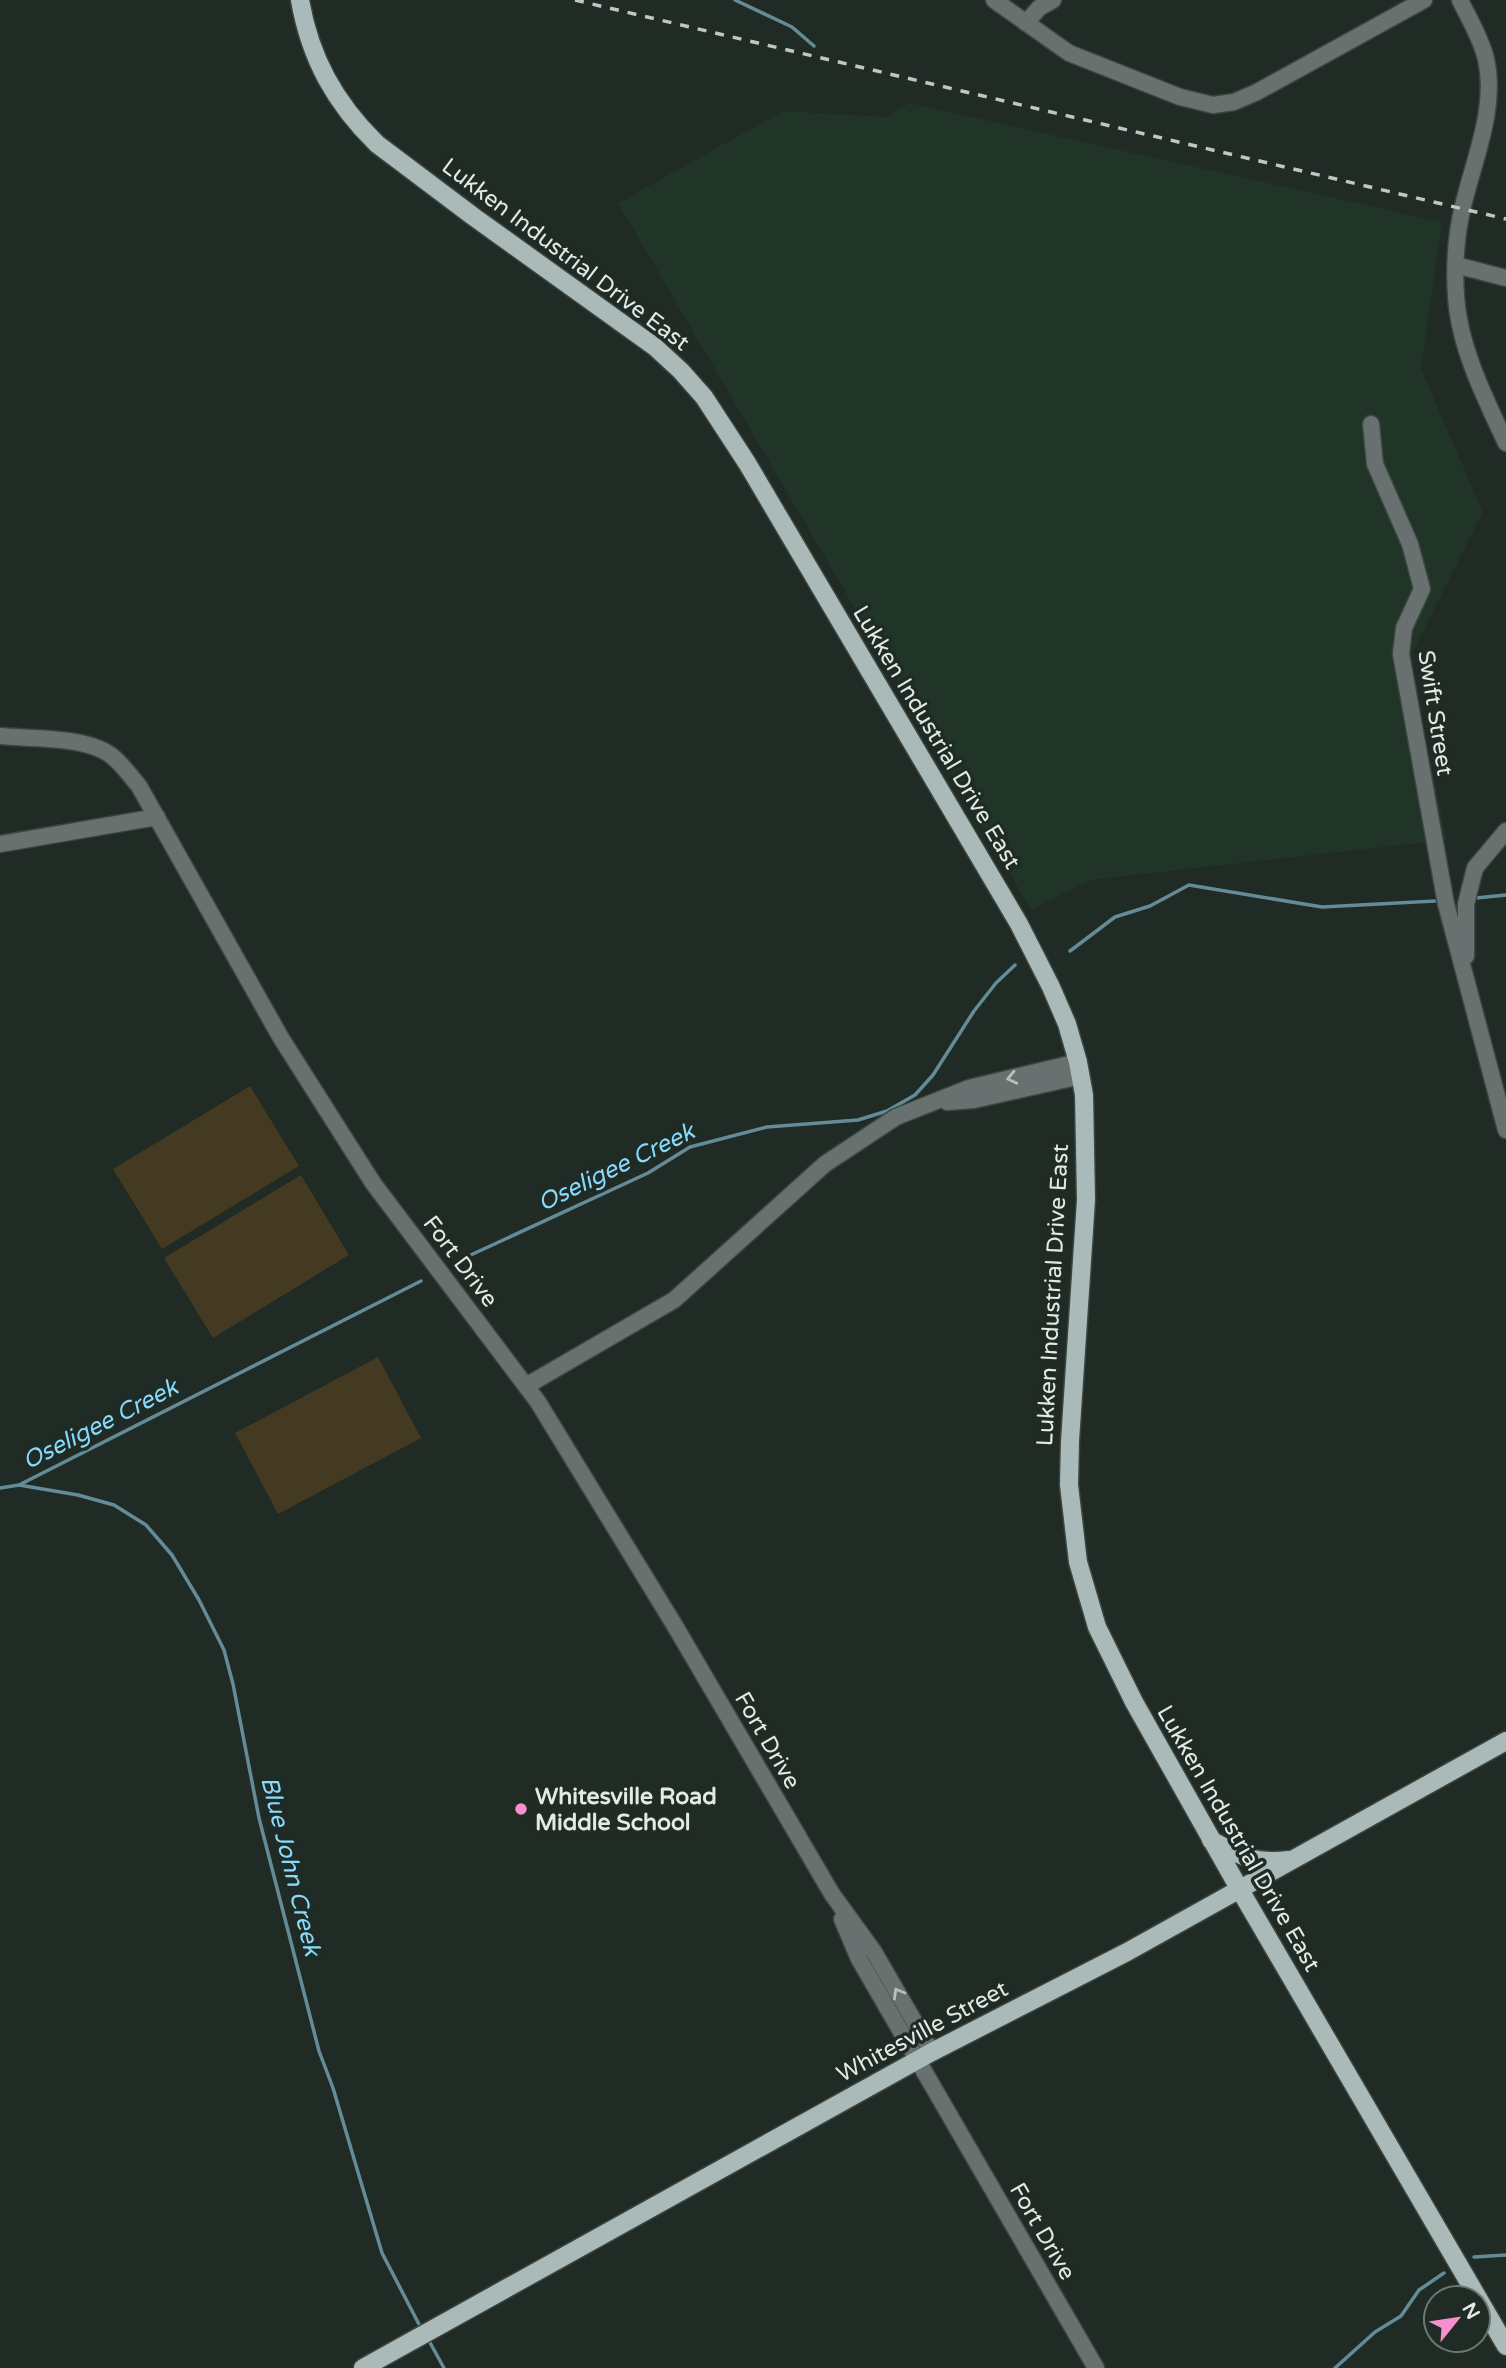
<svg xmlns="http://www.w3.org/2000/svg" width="1506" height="2368" font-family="'Varela Round',sans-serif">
	<rect width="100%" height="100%" fill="#1f2b24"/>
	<path fill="#213428" d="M909 103 1442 222 1421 369 1483 512 1409 660 1447 840 1090 880 1031 910 618 203 783 111 887 117Z"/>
	<path fill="#443a21" d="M250 1086 299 1166 162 1249 113 1169Z
		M301 1175 349 1255 213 1338 164 1258Z
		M378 1357 421 1438 278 1514 235 1433Z"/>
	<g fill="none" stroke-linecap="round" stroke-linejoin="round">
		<path stroke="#648b98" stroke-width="3.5" d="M735 0 792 27 814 46
			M1476 898 1506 895
			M1070 951 1115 917 1150 906 1189 885 1322 907 1435 901
			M462 1259 648 1173 690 1147 767 1127 858 1120 887 1111 915 1095 933 1075 974 1011 996 983 1015 965
			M21 1484 421 1281
			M0 1488 19 1485 78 1495 114 1505 146 1525 172 1555 199 1600 224 1650 233 1684 259 1818 319 2051 333 2088 382 2253 422 2330
			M1474 2257 1506 2255
			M428 2339 444 2368
			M1335 2368 1375 2332 1401 2316 1419 2290 1444 2273"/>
		<defs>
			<path id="minor" d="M994 0 1069 53 1180 97 1213 105 1234 102 1257 92 1424 0
				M1460 0C1469 19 1481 38 1486 59 1497 108 1474 159 1463 206 1456 235 1454 266 1456 296 1459 347 1485 398 1506 443
				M1026 23 1039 8 1053 0
				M1456 265 1506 278
				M1371 424 1375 464 1410 544 1422 589 1404 628 1401 654 1446 904 1506 1130
				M0 736C31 739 89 736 113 757 123 765 130 776 139 786L281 1038 373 1183 538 1402 675 1626 832 1894 874 1952 932 2052
				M0 844 157 817
				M1466 956V904L1475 868 1506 831
				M947 1102 974 1100 1081 1076
				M526 1386 674 1300 825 1164 896 1117 969 1088 1078 1062
				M842 1919 859 1959 1096 2368"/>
			<path id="major" d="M300 0C310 58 335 103 377 144L474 217 655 347 681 371 704 397 747 463 1019 924 1051 987 1067 1024 1078 1062 1084 1095 1086 1200 1070 1441 1069 1485 1078 1562 1097 1627 1134 1702 1240 1890 1506 2346
				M1211 1840C1240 1856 1254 1864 1289 1860
				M363 2368 932 2052 1127 1952 1506 1741"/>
		</defs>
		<use href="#minor" stroke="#3a463f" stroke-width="19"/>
		<use href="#major" stroke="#3a463f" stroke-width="21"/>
		<use href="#minor" stroke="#697170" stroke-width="16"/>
		<use href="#major" stroke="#aabab9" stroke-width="18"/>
		<path stroke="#bec7c2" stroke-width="3.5" stroke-dasharray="9 9" stroke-linecap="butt" d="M575 0 1506 219"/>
	</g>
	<defs><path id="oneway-chevron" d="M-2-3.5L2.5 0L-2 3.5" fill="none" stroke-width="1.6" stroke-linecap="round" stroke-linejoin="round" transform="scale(1.75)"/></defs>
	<g stroke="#b8c0bc">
		<use href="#oneway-chevron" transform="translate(1012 1078) rotate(167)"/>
		<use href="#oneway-chevron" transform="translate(898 1993) rotate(-120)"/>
	</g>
	<circle fill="#f790cd" stroke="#1f2b24" stroke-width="2.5" cx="521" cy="1809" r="7"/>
	<g text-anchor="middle" stroke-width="7" stroke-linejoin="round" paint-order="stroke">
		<g font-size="23" fill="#e2eae5" stroke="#1f2b24">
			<text transform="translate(566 254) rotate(37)" y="8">Lukken Industrial Drive East</text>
			<text transform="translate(1436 713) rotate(81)" y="8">Swift Street</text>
			<text transform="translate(937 737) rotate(59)" y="8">Lukken Industrial Drive East</text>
			<text transform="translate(461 1261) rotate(53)" y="8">Fort Drive</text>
			<text transform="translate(1052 1295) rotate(-87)" y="8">Lukken Industrial Drive East</text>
			<text transform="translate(768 1740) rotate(60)" y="8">Fort Drive</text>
			<text transform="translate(1239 1838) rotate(60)" y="8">Lukken Industrial Drive East</text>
			<text transform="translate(922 2031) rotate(-28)" y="8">Whitesville Street</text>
			<text transform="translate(1043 2231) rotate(60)" y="8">Fort Drive</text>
		</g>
		<g font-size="23" font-weight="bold" fill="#e2eae5" stroke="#1f2b24" text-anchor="start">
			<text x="535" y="1804">Whitesville Road<tspan x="535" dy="26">Middle School</tspan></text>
		</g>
		<g font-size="24" font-style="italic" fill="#87dafd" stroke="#1f2b24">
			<text transform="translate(616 1167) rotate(-26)" y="8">Oseligee Creek</text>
			<text transform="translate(100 1424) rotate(-27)" y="8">Oseligee Creek</text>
			<text transform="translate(291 1866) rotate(76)" y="8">Blue John Creek</text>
		</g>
	</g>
	<g transform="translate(1457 2319) rotate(60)"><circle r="33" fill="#1f2b24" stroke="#6d7771" stroke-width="2"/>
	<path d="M0-5L12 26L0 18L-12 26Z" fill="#f790cd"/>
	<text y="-10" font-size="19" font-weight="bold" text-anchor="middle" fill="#e2eae5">N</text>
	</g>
</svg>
